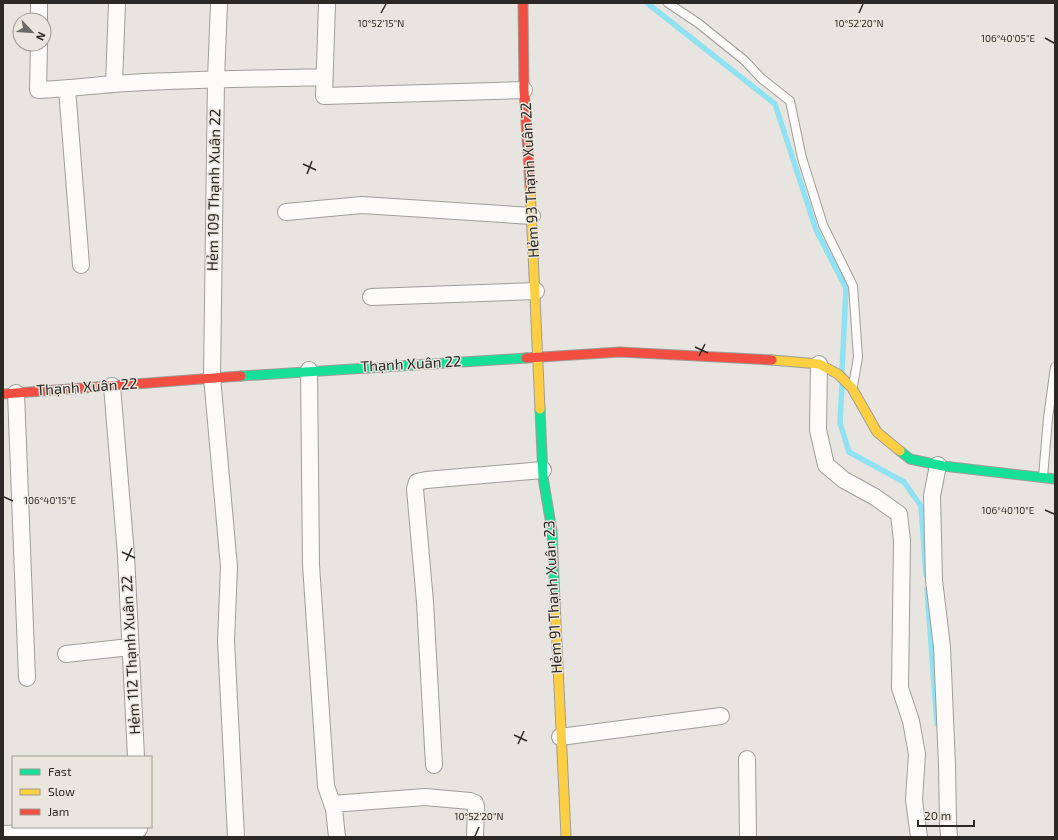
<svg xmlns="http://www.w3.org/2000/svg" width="1058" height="840" font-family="'Exo 2',sans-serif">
	<rect width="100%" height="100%" fill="#e8e5e0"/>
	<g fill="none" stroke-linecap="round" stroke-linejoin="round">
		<path stroke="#90e2f2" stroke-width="5.5" d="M647 3 775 104 816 230 846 288 842 371
			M842 385 840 423 849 452 904 482 921 506 926 575
			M927 589 937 724"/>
		<defs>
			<path id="lane" d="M668 3 698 23 744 60 762 79 790 101 802 158 823 225 853 286 858 357 853 386
				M1043 477 1048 418 1055 367"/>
			<path id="street" d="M219 3 216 79 212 377 229 567 226 641 236 837
				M327 3 324 96 524 90
				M39 20V3
				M39 44 38 90C64 89 89 86 114 84 184 79 254 79 324 77
				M114 84 117 3
				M67 89 81 265
				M286 212 362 205 532 216
				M371 297 536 291
				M819 364 818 430 826 465 844 480 875 497 899 514 902 541 900 688 911 721 917 754 914 800 919 837
				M309 370 311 565 326 786 334 809 337 837
				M112 386 126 555 136 757
				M16 393 27 678
				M938 465 932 496 934 580 942 647 947 765 948 823 949 837
				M66 654 130 647
				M560 737 721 716
				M747 759 748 837
				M434 765 425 602 415 489 417 482 426 480 543 470
				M332 804 425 797 470 801 475 803 476 807 475 837
				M3 834 139 829"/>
			<path id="fast" d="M241 376 526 358
				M540 409 543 477 552 531 555 601
				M900 451 910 459 943 466 1055 479"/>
			<path id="slow" d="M530 186 540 409
				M772 360 819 364 838 374 852 388 877 432 900 451
				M555 601 566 837"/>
			<path id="jam" d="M523 3 524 90 530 186
				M526 358 620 352 772 360
				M3 394 241 376"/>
		</defs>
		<use href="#lane" stroke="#9f9d99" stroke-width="10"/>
		<use href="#street" stroke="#9f9d99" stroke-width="18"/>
		<use href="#fast" stroke="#9f9d99" stroke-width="11"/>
		<use href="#slow" stroke="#9f9d99" stroke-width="11"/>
		<use href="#jam" stroke="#9f9d99" stroke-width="11"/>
		<use href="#lane" stroke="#fcfbfa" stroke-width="8"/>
		<use href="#street" stroke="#fcfbfa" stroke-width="16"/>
		<use href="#fast" stroke="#16e098" stroke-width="9"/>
		<use href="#slow" stroke="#ffcf43" stroke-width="9"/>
		<use href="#jam" stroke="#f24e42" stroke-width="9"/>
	</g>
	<path fill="none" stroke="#2b2926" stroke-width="1.5" d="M381 13 386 4M859 13 863 4M1045 38 1054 43M303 164 316 170M307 174 312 161M695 347 708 353M699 356 705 344M4 497 13 501M1045 510 1054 514M122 552 135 558M126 561 132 548M514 735 527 741M518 744 524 731M475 836 479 827"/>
	<g text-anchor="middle" stroke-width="3" stroke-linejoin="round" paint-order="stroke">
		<g font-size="15" fill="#2b2926" stroke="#ebe6dd">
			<text transform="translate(530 180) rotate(-93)" y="5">Hẻm 93 Thạnh Xuân 22</text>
			<text transform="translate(214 190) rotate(-89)" y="5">Hẻm 109 Thạnh Xuân 22</text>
			<text transform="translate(411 364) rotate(-3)" y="5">Thạnh Xuân 22</text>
			<text transform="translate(87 387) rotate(-4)" y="5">Thạnh Xuân 22</text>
			<text transform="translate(553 597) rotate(-93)" y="5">Hẻm 91 Thạnh Xuân 23</text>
			<text transform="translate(131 655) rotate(-93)" y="5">Hẻm 112 Thạnh Xuân 22</text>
		</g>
	</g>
	<g font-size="10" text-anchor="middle" fill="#2b2926" stroke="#ebe6dd" stroke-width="3" stroke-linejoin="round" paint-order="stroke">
		<text x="381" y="27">10°52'15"N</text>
		<text x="859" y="27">10°52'20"N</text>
		<text x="1008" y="42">106°40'05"E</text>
		<text x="50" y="504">106°40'15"E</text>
		<text x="1008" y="514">106°40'10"E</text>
		<text x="479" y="820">10°52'20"N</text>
	</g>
	<rect width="1058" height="840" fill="none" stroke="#2b2926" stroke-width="8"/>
	<rect x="12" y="756" width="140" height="72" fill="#ebe6dd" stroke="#9e9a94"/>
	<rect x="20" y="769" width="20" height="6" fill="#16e098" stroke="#9e9a94"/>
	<text x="48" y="776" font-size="12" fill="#2b2926">Fast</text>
	<rect x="20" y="789" width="20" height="6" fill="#ffcf43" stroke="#9e9a94"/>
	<text x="48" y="796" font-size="12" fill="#2b2926">Slow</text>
	<rect x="20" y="809" width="20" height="6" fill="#f24e42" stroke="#9e9a94"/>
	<text x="48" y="816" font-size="12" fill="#2b2926">Jam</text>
	<g transform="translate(32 32) rotate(115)"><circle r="19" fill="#ebe6dd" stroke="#9e9a94"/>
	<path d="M0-3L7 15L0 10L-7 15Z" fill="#6d6b67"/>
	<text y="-6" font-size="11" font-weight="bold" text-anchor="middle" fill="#2b2926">N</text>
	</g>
	<path d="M918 820v6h56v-6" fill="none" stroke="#2b2926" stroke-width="2"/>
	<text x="924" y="820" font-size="12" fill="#2b2926" stroke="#ebe6dd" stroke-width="3" paint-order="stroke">20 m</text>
</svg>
